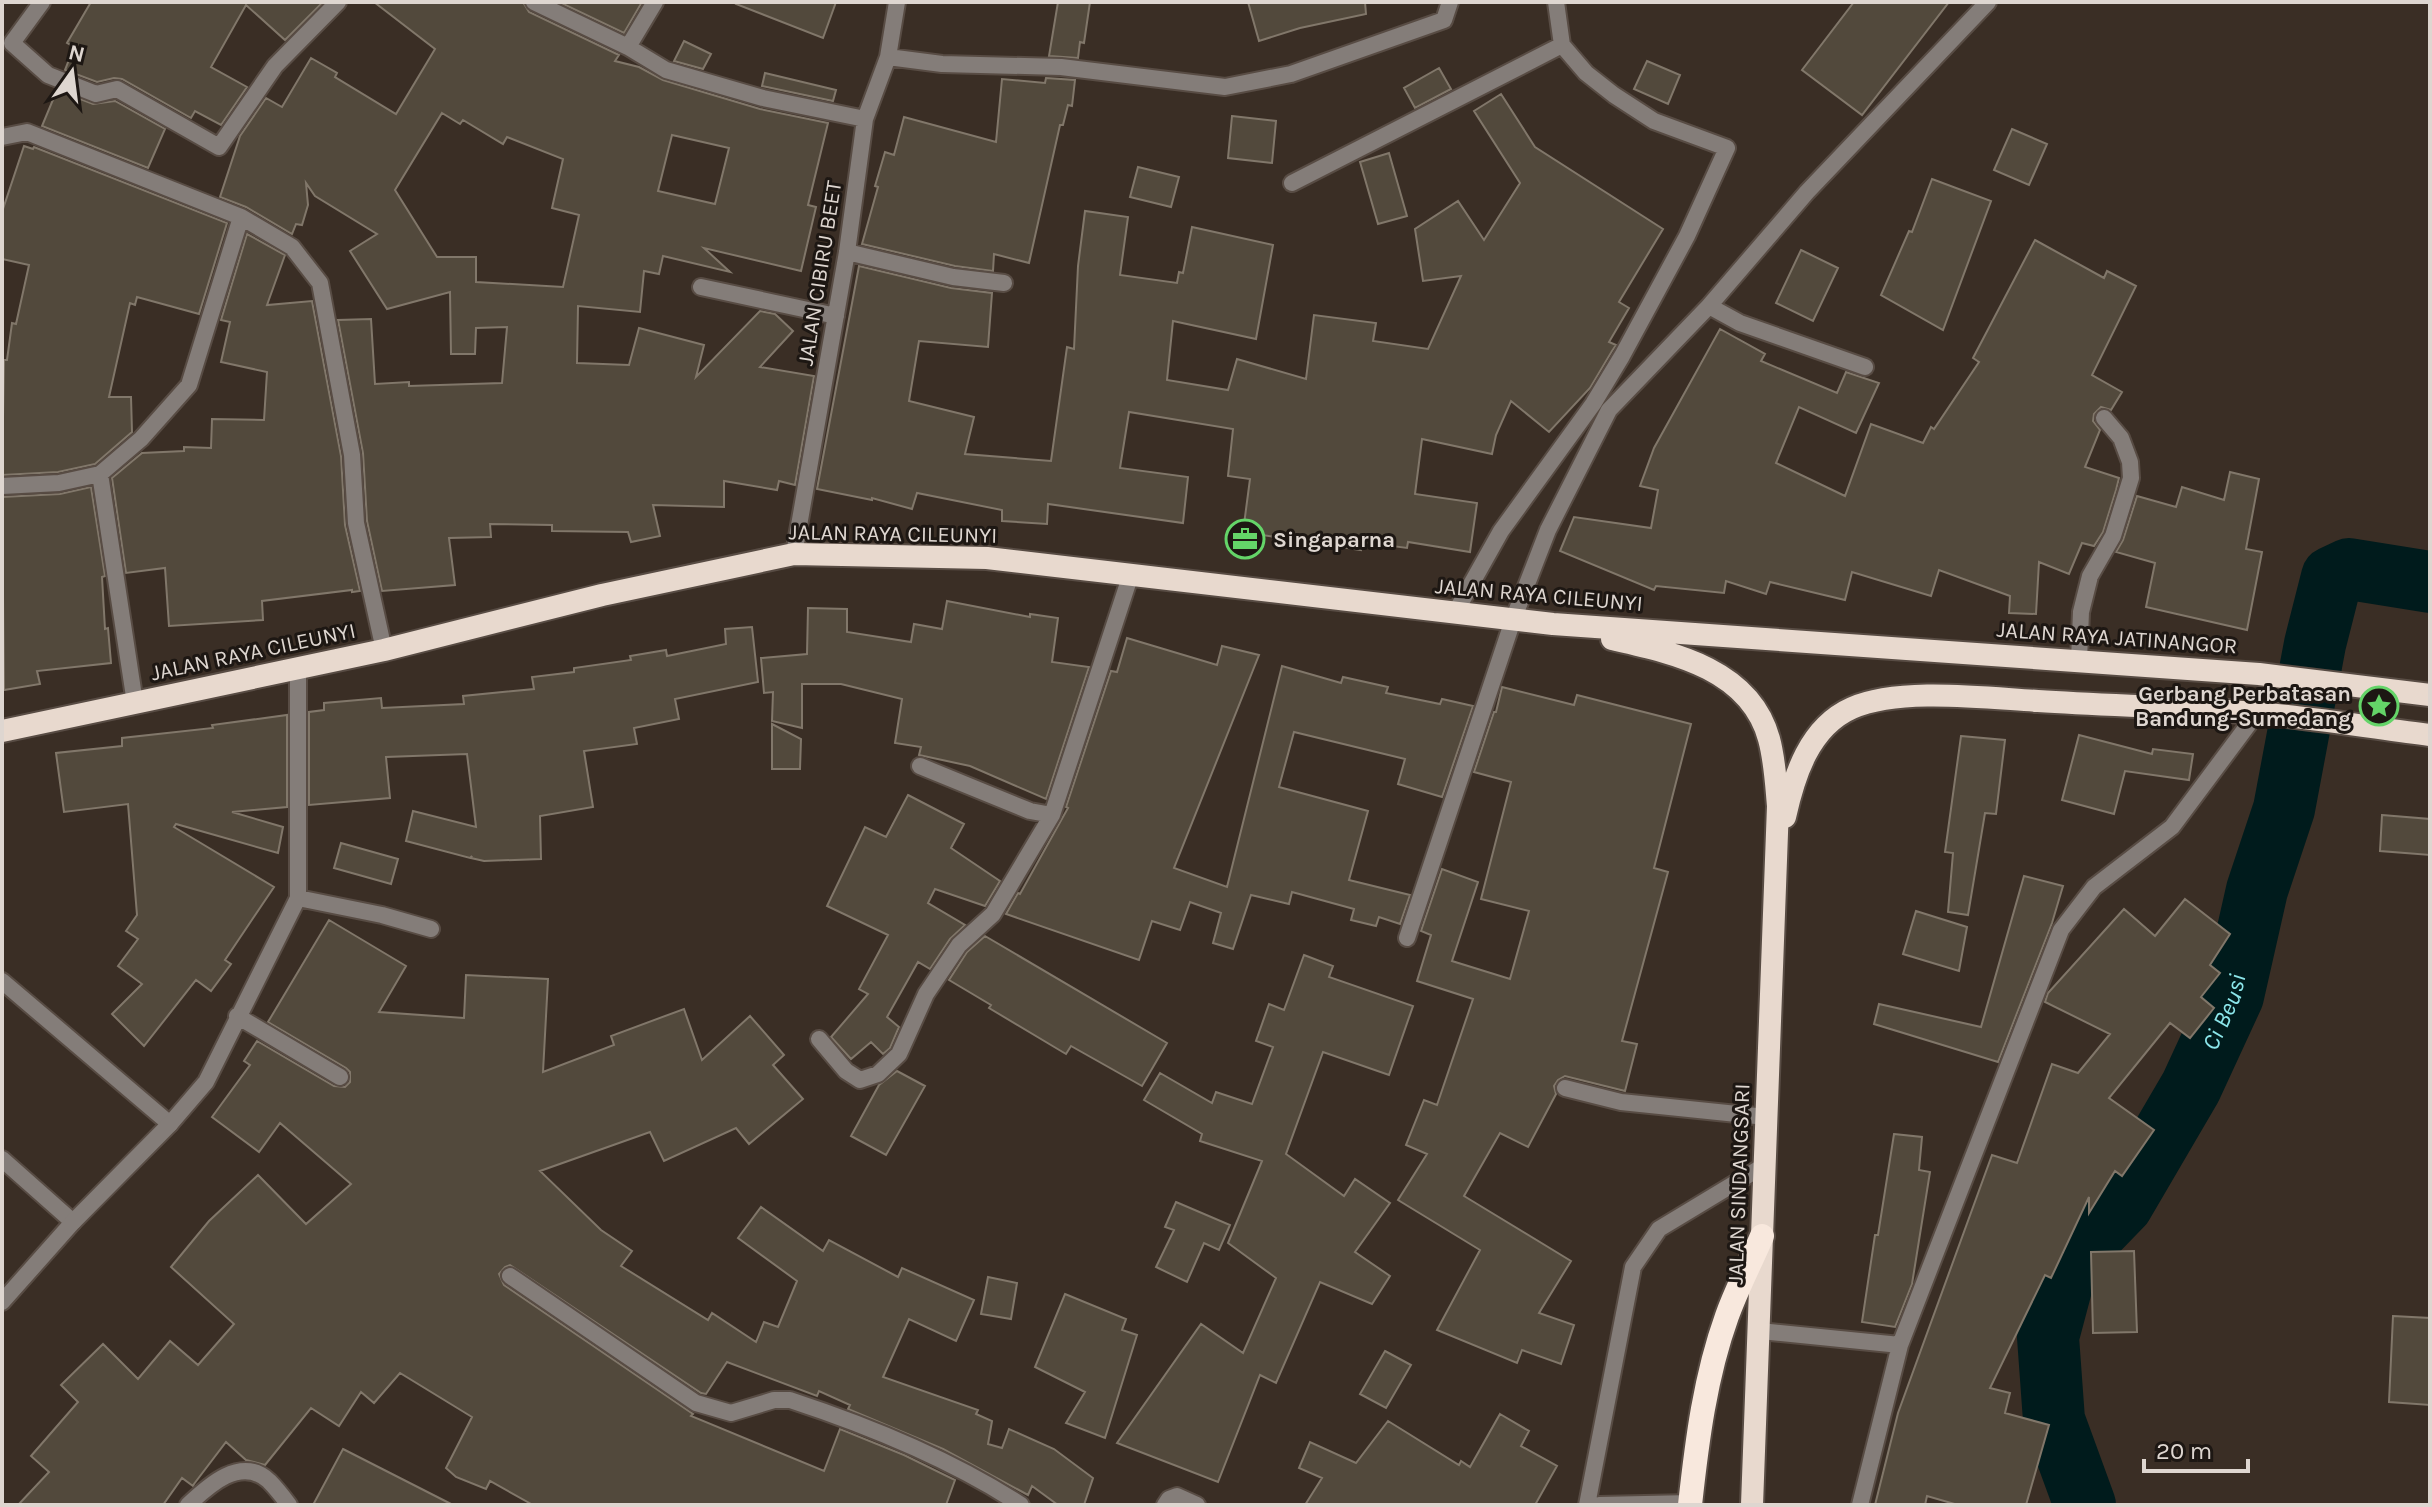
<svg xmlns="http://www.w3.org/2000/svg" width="2432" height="1507" font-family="Karla,sans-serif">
	<rect width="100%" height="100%" fill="#3a2e25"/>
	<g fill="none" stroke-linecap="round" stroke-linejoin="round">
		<path stroke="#001b1c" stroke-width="62" id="s1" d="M2085 1505 2054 1420 2048 1337 2065 1273 2091 1237 2122 1205 2191 1087 2233 996 2257 890 2284 809 2315 644 2332 577 2349 569 2430 582"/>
	</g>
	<path fill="#52493c" stroke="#81776a" stroke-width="2" fill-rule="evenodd" d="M91 2H323L285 40 246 5 211 67 247 87 221 125 195 111 191 118 122 79 114 78 97 82 65 70 74 47 67 43Z
		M374 2H523L529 12 619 55 615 61 639 67 663 80 760 109 828 123 808 205 816 207 801 271 704 248 730 272 663 256 659 274 644 271 640 312 578 306 577 363 629 365 639 328 704 345 696 377 760 311 775 314 793 331 760 367 814 376 795 485 779 481 777 490 724 481V507L653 505 660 536 631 542 628 532 552 531V525L490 524 491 537 449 538 455 585 382 591 367 521 363 453 338 320 371 319 375 384 409 382V386L502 383 507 327 476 328 475 354H451L450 292 387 309 350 251 377 234 315 196 306 183 308 205 302 225 296 224 292 234 246 207 220 197 240 136 266 98 282 107 311 58 337 73 335 77 396 114 435 49ZM442 113 460 124 463 120 503 144 507 137 563 159 552 208 579 215 563 287 476 282V257H437L395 190ZM672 135 729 148 715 204 658 191Z
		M559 2H642L624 33Z
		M737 2H836L823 38 736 4Z
		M1058 2H1090L1084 43 1080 42 1078 58 1049 56Z
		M1248 2H1365L1366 14 1300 28 1259 41Z
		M1854 2H1949L1862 115 1802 70Z
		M684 41 711 54 703 69 674 61Z
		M1647 61 1680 75 1668 104 1634 89Z
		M1439 68 1451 89 1415 108 1404 88Z
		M765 73 836 90 833 101 762 86Z
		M1046 78 1075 80 1072 106 1068 105 1063 125H1060L1029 263 994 254 993 271 955 266 862 244 878 187 875 186 885 152 894 155 904 117 996 142 1002 79 1045 83Z
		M57 90 93 104 115 101 165 129 148 168 42 126Z
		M1501 94 1535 147 1663 229 1619 302 1629 308 1609 342 1616 345 1612 351 1590 388 1549 432 1511 401 1496 435 1492 454 1422 439 1415 494 1477 503 1470 552 1408 542 1407 548 1362 542 1361 550 1243 532 1250 479 1228 476 1233 429 1129 412 1120 468 1188 477 1183 523 1048 504 1047 524 1002 521V510L917 493 912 509 872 498V500L817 489 859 266 951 288 992 293 988 347 919 341 909 401 974 417 965 454 1051 461 1067 347 1074 349 1078 266 1085 211 1128 217 1120 275 1177 283 1179 272 1183 273 1192 227 1273 245 1256 339 1173 321 1167 380 1228 390 1237 359 1306 379 1314 315 1376 323 1373 341 1428 349 1461 276 1423 281 1415 229 1458 201 1484 240 1520 183 1474 111Z
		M1232 116 1276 121 1272 163 1228 158Z
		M2012 129 2047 144 2029 185 1994 170Z
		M24 146 33 149 34 147 227 223 199 314 137 297 135 305 130 303 109 397H131L132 432 95 464 58 472 2 475 4 360H7L12 323 16 324 29 265 2 259V212Z
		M1389 153 1407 216 1378 224 1360 162Z
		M1138 167 1179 177 1171 207 1130 197Z
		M1932 179 1991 201 1943 330 1881 295 1909 231 1912 232Z
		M247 234 285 255 267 305 312 301 341 456 345 525 360 591 352 592V590L262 601 263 620 169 626 165 568 126 573 112 478 142 453 184 451V447L211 448 212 419 264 420 267 372 221 362 230 322 221 320Z
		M2035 240 2104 278 2107 271 2136 286 2092 375 2122 392 2111 410 2101 407 2094 414 2093 421 2100 430 2085 467 2119 478 2116 490 2103 532 2094 546 2082 543 2069 574 2039 562 2036 614 2009 613 2010 596 1939 570 1931 596 1852 572 1845 600 1770 582 1766 594 1726 581 1724 593 1656 586 1654 590 1560 551 1574 517 1651 528 1658 490 1640 486 1654 448 1720 329 1765 354 1761 361 1837 393 1846 372 1879 383 1856 433 1799 407 1776 463 1845 496 1871 424 1923 443 1931 427 1934 429 1979 362 1973 358Z
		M1801 250 1838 268 1813 321 1776 303Z
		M2230 472 2259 479 2246 549 2262 552 2247 630 2146 607 2155 563 2116 552 2123 540 2137 496 2176 507 2182 487 2224 500Z
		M91 487 105 576 102 577 105 629 108 628 111 663 37 671 40 684 4 690 2 497 60 494Z
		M947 601 1030 617V614L1058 618 1052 662 1089 667 1046 799 970 766 919 755 921 747 895 743 902 699 841 684H802V728L772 721 773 692 764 693 761 658 807 654 808 608 847 609V632L911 642 914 624 942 629Z
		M752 627 758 682 675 699 679 719 634 728 637 744 584 751 593 807 540 816 541 859 484 861 471 858 472 856 470 858 406 841 413 811 476 827 467 754 386 757 390 798 309 805V712L324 710V703L381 698 382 708 464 704 463 696 534 689 532 677 574 672V668L631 660 630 656 666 650 667 656 726 644 725 629Z
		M1127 638 1217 665 1222 646 1259 655 1174 868 1227 887 1282 666 1341 683 1343 677 1388 687 1386 693 1440 704 1442 699 1473 706 1442 797 1398 784 1405 759 1294 732 1279 787 1368 811 1349 880 1410 895 1400 924 1379 917 1376 926 1351 920 1354 909 1292 892 1289 904 1251 895 1233 949 1213 943 1221 913 1190 902 1180 930 1152 921 1139 960 1006 914 1018 893 1020 894 1068 808 1066 807 1111 671 1117 672Z
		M1502 687 1574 705 1577 695 1691 724 1654 868 1668 872 1622 1041 1637 1044 1625 1091 1565 1076 1558 1080 1554 1086 1556 1094 1528 1147 1500 1133 1464 1196 1571 1261 1539 1313 1574 1325 1561 1364 1522 1350 1517 1363 1437 1330 1480 1250 1398 1200 1427 1154 1406 1145 1424 1100 1437 1105 1473 999 1417 981 1431 935 1421 931 1442 869 1478 882 1452 961 1510 979 1529 911 1481 899 1511 782 1474 772 1494 712H1496Z
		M287 715V807L232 812 283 827 278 853 176 824 174 827 274 887 225 960 231 964 211 991 196 980 144 1046 112 1014 142 984 118 966 138 939 126 931 137 915 128 804 64 812 56 753 122 746V738L213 728 212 725Z
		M772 724 801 739 800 769H772Z
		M2079 735 2152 754 2153 749 2193 754 2189 780 2125 771 2114 814 2062 800Z
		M1961 736 2005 740 1996 814 1985 813 1968 915 1948 912 1953 853 1945 852Z
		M908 795 964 824 951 848 1000 881 985 906 935 889 928 903 965 925 950 939 930 969 918 962 887 1017 899 1027 890 1048 883 1054 871 1042 851 1059 831 1037 868 994 859 989 888 935 827 906 865 827 886 837Z
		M2382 815 2430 819V855L2380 851Z
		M341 843 398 859 391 884 334 868Z
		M2024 876 2063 886 2052 923 1998 1062 1874 1024 1879 1004 1981 1027Z
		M2185 899 2230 934 2210 965 2220 973 2201 997 2214 1008 2190 1038 2170 1023 2109 1098 2154 1130 2122 1176 2115 1171 2089 1213V1197L2051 1278 2045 1275 1990 1388 2010 1393 2005 1413 2049 1425 2026 1505H1958L1927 1496 1925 1505H1875L1898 1413 1992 1155 2017 1163 2052 1064 2078 1073 2110 1034 2045 1002 2048 993 2124 909 2155 936Z
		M1916 911 1967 927 1959 971 1903 954Z
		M329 920 406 966 379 1012 464 1018 466 975 548 979 543 1072 614 1045 611 1036 684 1009 702 1060 750 1016 784 1055 773 1065 803 1099 749 1144 736 1128 664 1161 650 1132 540 1171 601 1230 632 1251 621 1266 708 1320 712 1313 756 1342 764 1322 778 1327 797 1281 738 1238 761 1207 823 1251 829 1240 898 1277 902 1268 974 1300 956 1341 909 1319 883 1377 978 1410 976 1414 992 1421 988 1444 1002 1448 1009 1429 1054 1449 1093 1478 1084 1505H1058L1032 1486 1028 1495 943 1449 848 1409 850 1405 819 1391 817 1396 727 1362 706 1394 701 1393 510 1265 505 1267 499 1274 504 1285 693 1414 691 1416 824 1471 840 1429 904 1455 955 1480 946 1505H533L490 1481 486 1489 456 1477 446 1468 472 1417 400 1373 374 1403 361 1392 339 1426 311 1408 265 1465 246 1460 226 1442 194 1484 193 1486 182 1478 163 1505H18L49 1472 31 1456 78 1402 61 1385 103 1344 138 1379 170 1341 198 1365 234 1324 171 1267 209 1221 258 1175 306 1224 351 1184 280 1123 259 1152 212 1117 250 1065 244 1061 257 1041 334 1086 345 1087 350 1082V1072L346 1068 268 1022Z
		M985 936 1167 1043 1142 1086 1071 1046 1066 1054 989 1008 991 1005 949 980 967 952Z
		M1304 955 1333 966 1329 977 1413 1006 1389 1075 1323 1052 1286 1154 1344 1196 1355 1179 1390 1203 1355 1252 1390 1276 1372 1304 1320 1282 1276 1383 1260 1375 1218 1482 1117 1443 1201 1324 1243 1353 1276 1278 1228 1243 1262 1161 1200 1141 1202 1134 1144 1100 1160 1073 1212 1103 1216 1092 1252 1104 1273 1047 1256 1041 1269 1004 1284 1010Z
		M897 1071 925 1086 886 1155 851 1136 879 1085Z
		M1894 1134 1922 1137 1919 1170 1930 1172 1912 1284 1895 1327 1862 1322 1875 1235H1878Z
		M1176 1202 1230 1225 1219 1250 1204 1243 1187 1282 1156 1267 1174 1230 1165 1227Z
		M2134 1251 2137 1332 2093 1333 2091 1252Z
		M988 1277 1017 1283 1011 1319 981 1314Z
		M1065 1294 1126 1319 1122 1330 1137 1335 1105 1438 1066 1423 1085 1392 1035 1367Z
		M2393 1316 2430 1318V1405L2389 1402Z
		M1385 1351 1411 1365 1386 1408 1360 1394Z
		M1500 1414 1529 1431 1521 1446 1557 1466 1535 1505H1305L1322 1478 1299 1468 1310 1442 1356 1463 1388 1421 1459 1465 1461 1461 1470 1467Z
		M343 1449 453 1505H313Z"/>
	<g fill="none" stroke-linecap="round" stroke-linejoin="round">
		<defs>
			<path id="service" d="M1709 306 1807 192 1988 2
				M1513 620 1548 530 1609 410 1709 306 1740 323 1865 367
				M2 981 170 1124
				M1565 1088 1621 1102 1766 1117
				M2 1159 73 1222"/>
			<path id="minor" d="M42 2 12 43 48 75 96 94 117 89 219 147 275 66 338 2
				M534 2 628 47 655 2
				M628 47 666 70 763 98 865 119
				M888 57 942 64 1061 67 1225 87 1291 74 1444 20 1450 2
				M2 137 27 132 241 217 292 247 320 283 352 455 356 523 384 650
				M1292 183 1562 45
				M847 252 953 277 1004 283
				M701 287 836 316
				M2 486 59 483 100 474
				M794 554 847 252 865 119 888 57 897 2
				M1455 613 1501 531 1593 404 1622 356 1687 236 1727 148 1654 121 1614 95 1586 73 1562 45 1556 2
				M2079 660 2081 612 2090 576 2113 536 2131 478 2130 462 2121 438 2104 418
				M135 703 100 474 141 439 189 385 241 217
				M920 766 1030 811 1052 815
				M298 898 382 915 431 929
				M1407 938 1513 620
				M237 1016 340 1077
				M819 1039 846 1071 860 1080 878 1074 899 1054 926 994 959 945 993 914 1052 815 1131 574
				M510 1276 696 1403 731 1413 774 1400H790C869 1426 951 1459 1021 1505
				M2 1302 73 1222 170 1124 206 1082 298 898V669
				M1760 1331 1900 1345 2061 930 2094 887 2172 827 2257 713
				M188 1505C208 1486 241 1455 269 1481 276 1488 283 1497 289 1505
				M1165 1505 1169 1499 1177 1496 1197 1505
				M1587 1505 1633 1267 1659 1229 1765 1165
				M1599 1505 1691 1503
				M1860 1505 1900 1345"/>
			<path id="trunk" d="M1612 639C1674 653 1750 669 1769 739 1775 761 1776 784 1778 806L1752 1505
				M2 731 384 650 602 595 794 554 987 558 1553 624 2259 674 2430 695
				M1785 817C1794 776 1809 727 1852 708 1899 687 1986 698 2038 701 2114 706 2192 707 2268 714 2322 719 2376 728 2430 735"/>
			<path id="motorway" d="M1690 1505C1697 1441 1705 1377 1727 1316 1737 1288 1751 1262 1762 1236"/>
		</defs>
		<use href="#service" stroke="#584c44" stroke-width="20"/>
		<use href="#minor" stroke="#584c44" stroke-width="20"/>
		<use href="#trunk" stroke="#584c44" stroke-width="26"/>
		<use href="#motorway" stroke="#584c44" stroke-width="28"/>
		<use href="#service" stroke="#847d79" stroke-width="16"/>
		<use href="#minor" stroke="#847d79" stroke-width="16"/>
		<use href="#trunk" stroke="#e8d9ce" stroke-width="22"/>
		<use href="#motorway" stroke="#f8e8dd" stroke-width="24"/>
	</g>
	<defs>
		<symbol id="office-ring" viewBox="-11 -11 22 22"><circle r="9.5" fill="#1d1713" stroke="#64d468" stroke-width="1.5"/><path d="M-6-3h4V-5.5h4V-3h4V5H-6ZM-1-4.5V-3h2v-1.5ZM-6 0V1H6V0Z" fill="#64d468"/></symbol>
		<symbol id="sight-ring" viewBox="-11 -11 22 22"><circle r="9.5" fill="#1d1713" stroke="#64d468" stroke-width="1.5"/><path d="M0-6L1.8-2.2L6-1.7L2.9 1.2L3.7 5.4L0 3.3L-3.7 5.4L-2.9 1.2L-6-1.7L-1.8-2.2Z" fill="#64d468"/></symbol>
	</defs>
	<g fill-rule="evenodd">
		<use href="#office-ring" x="1223" y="517" width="44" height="44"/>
		<use href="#sight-ring" x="2357" y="684" width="44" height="44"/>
	</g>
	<g text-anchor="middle" stroke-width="6" stroke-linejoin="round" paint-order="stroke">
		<g font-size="22" fill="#ded6d0" stroke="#1d1713">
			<text transform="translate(819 273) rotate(-81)" y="8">JALAN CIBIRU BEET</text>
			<text transform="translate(893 533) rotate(1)" y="8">JALAN RAYA CILEUNYI</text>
			<text transform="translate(1539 594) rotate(5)" y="8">JALAN RAYA CILEUNYI</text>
			<text transform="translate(2117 637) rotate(4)" y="8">JALAN RAYA JATINANGOR</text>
			<text transform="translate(253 651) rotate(-12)" y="8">JALAN RAYA CILEUNYI</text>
			<text transform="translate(1738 1184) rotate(-88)" y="8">JALAN SINDANGSARI</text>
		</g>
		<g font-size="22" font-weight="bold" fill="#ded6d0" stroke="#1d1713" text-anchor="start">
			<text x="1273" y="547">Singaparna</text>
			<text x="2351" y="701" text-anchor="end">Gerbang Perbatasan<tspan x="2351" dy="25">Bandung-Sumedang</tspan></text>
		</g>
		<g font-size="24" font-style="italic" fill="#8be6ea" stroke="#1d1713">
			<text dy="8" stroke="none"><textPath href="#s1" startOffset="548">Ci Beusi</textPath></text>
		</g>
	</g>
	<rect width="2432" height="1507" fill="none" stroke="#ded6d0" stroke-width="8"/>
	<g transform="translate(72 72) rotate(14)" stroke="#1d1713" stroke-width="6" paint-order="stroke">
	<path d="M0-6L14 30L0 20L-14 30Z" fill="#ded6d0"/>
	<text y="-12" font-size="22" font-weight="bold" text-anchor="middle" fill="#ded6d0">N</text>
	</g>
	<path d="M2144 1459v12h104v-12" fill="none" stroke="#ded6d0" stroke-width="4"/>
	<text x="2156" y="1459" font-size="24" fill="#ded6d0" stroke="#1d1713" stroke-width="6" paint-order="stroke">20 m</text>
</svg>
